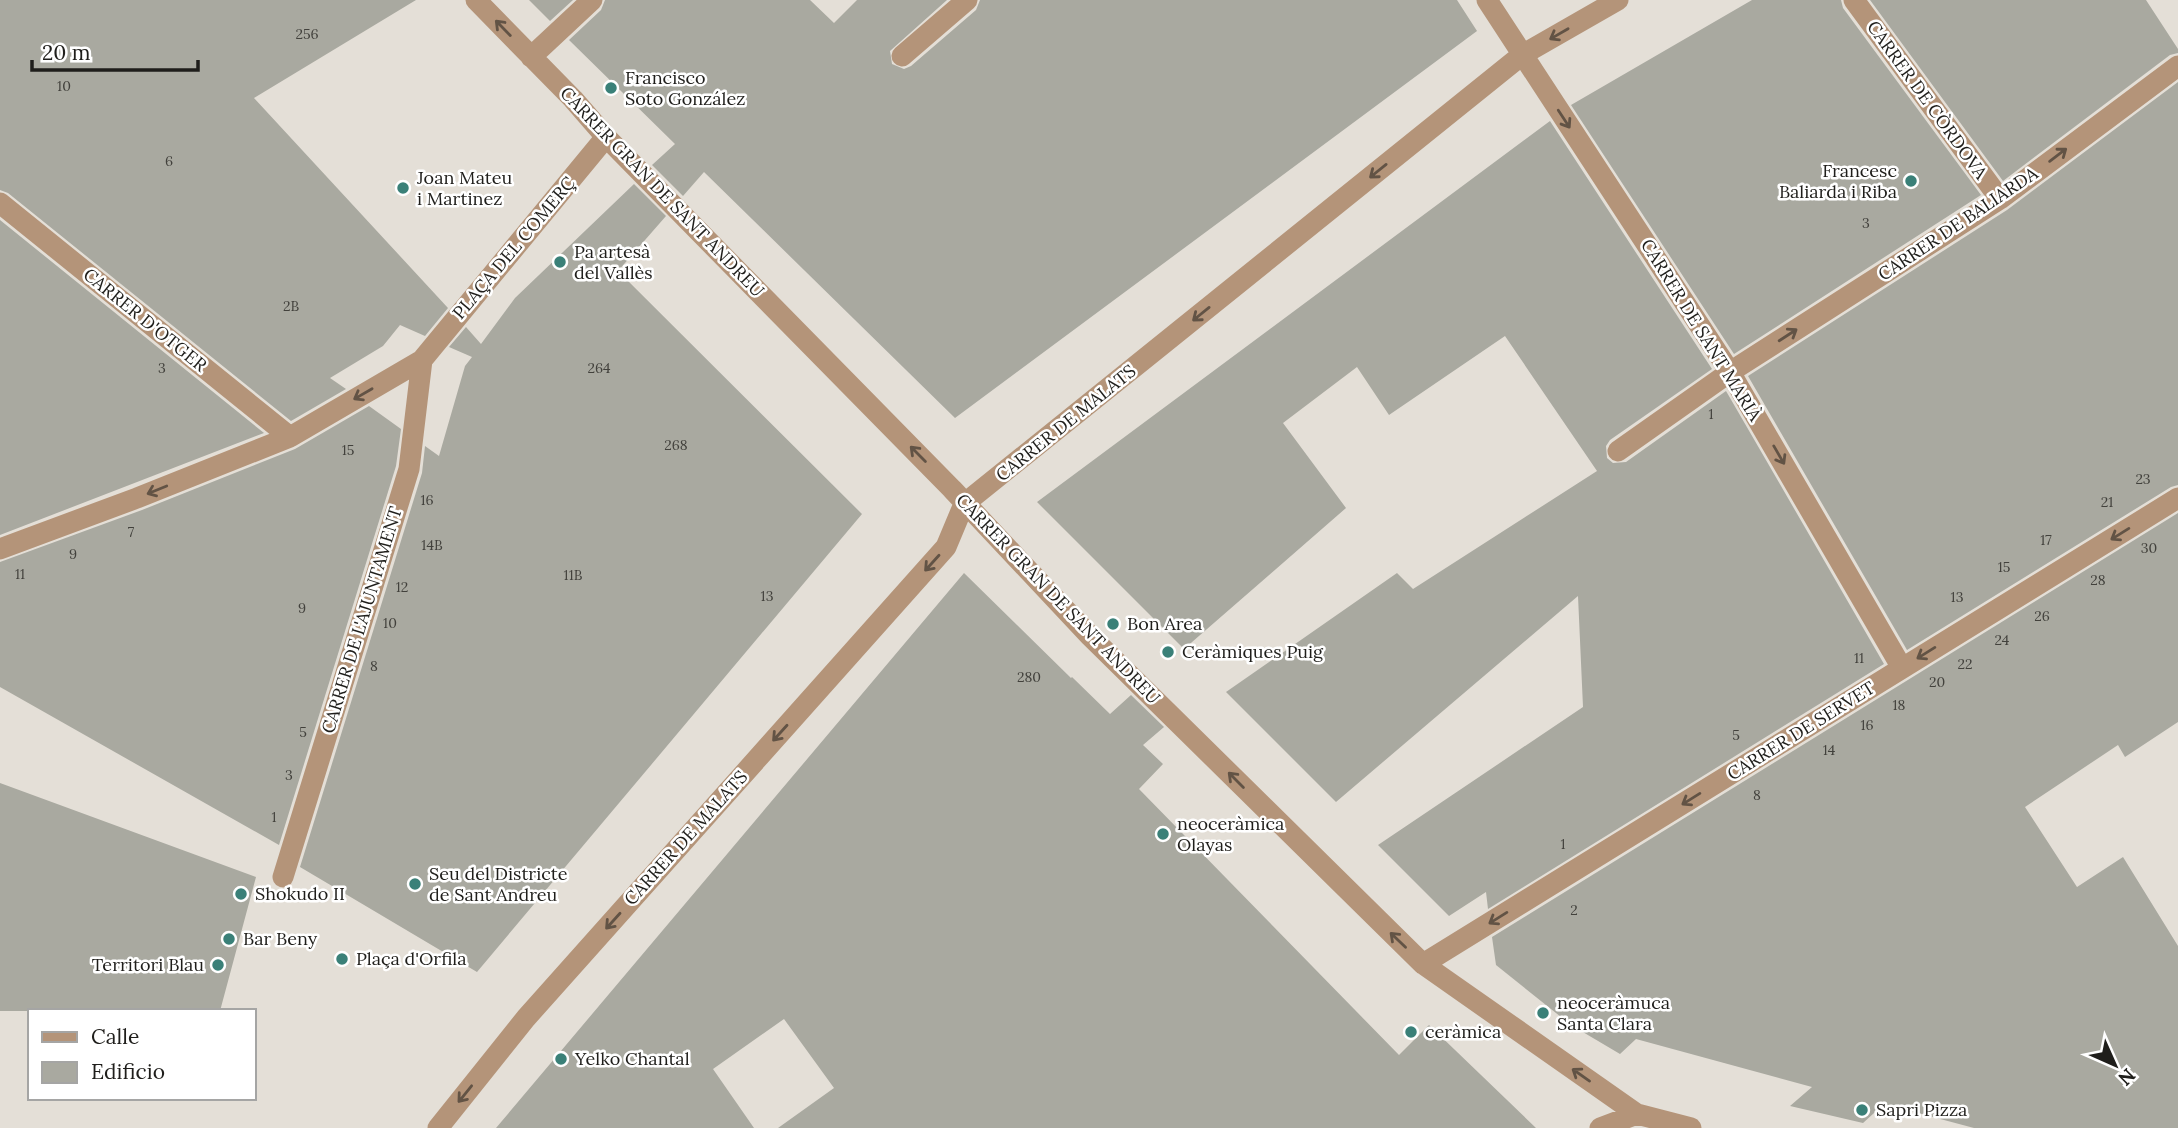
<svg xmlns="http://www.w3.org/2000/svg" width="2178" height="1128" font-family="Lora,serif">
	<rect width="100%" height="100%" fill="#e4dfd7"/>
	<path fill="#a9a9a0" d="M0 0H416L254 98 448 308 425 336 400 325 383 346 330 378 346 389 291 421 8 193 0 190Z
		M529 0H573L550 21Z
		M605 0H810L834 23 857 0H947L890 51 892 64 904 69 911 66 976 10 980 0H1457L1477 31 955 418 704 172 683 196 652 165 675 144 569 40 601 10Z
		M1752 0H1841L1843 8 1981 195 1734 354 1571 105Z
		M1870 0H2146L2178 49V53L2170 55 2003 181Z
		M2178 82V485L2171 487 1907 650 1748 376 2007 210Z
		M1550 121 1712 369 1610 440 1606 446 1607 458 1613 463 1626 462 1726 391 1884 664 1488 909 1486 892 1449 916 1378 845 1583 707 1578 596 1336 802 1226 692 1397 573 1413 589 1597 471 1505 336 1389 415 1357 367 1283 423 1346 508 1184 649 1037 502Z
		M634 184 666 216 618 271 862 514 477 972 300 867 422 473 425 446 439 456 465 366 472 357 449 347 466 327 481 344 515 298Z
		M0 220 264 433 0 535Z
		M369 406 401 429 396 466 279 845 0 687V562L142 510 295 449Z
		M2178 513V722L2125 757 2118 745 2025 807 2077 887 2123 857 2178 946V1128H1974L1884 1104 1863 1123 1790 1106 1812 1087 1636 1039 1620 1054 1571 1025 1496 965 1492 937Z
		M964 573 1071 678 1072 677 1110 714 1131 695 1164 727 1143 745 1163 764 1139 789 1399 1055 1429 1025 1536 1128H778L834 1088 784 1019 713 1069 754 1128H496Z
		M0 783 256 877 220 1011H0Z"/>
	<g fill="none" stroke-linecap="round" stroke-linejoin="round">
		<path stroke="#b49479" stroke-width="21" d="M476 0 573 99 606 137 952 489 1090 636 1423 964 1637 1114 1691 1128
			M1487 0 1730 372 1902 668
			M1854 0 2000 199
			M902 56 967 0
			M531 57 592 0
			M0 203 290 437
			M1618 451 1730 372 2000 199 2178 66
			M0 549 137 498 290 437 422 360 606 137
			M283 877 409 469 422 360
			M1423 964 2178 498
			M438 1128 526 1018 946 547 964 504 1522 55 1618 0
			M1600 1128 1637 1114"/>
	</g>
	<defs><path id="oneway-shaft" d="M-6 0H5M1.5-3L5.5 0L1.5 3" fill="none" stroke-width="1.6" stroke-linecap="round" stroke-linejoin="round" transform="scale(1.75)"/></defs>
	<g stroke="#625345">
		<use href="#oneway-shaft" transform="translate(503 28) rotate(-134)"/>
		<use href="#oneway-shaft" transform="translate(1559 34) rotate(150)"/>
		<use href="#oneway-shaft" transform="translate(1564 119) rotate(57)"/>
		<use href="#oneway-shaft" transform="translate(2058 155) rotate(-37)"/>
		<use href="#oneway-shaft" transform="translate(1378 171) rotate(141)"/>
		<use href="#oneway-shaft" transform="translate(1201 314) rotate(141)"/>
		<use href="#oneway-shaft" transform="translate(1788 335) rotate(-33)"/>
		<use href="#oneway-shaft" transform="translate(363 394) rotate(150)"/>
		<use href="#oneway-shaft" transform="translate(918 454) rotate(-135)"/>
		<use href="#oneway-shaft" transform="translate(1779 455) rotate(60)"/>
		<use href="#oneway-shaft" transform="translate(157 490) rotate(158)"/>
		<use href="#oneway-shaft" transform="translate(2120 534) rotate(148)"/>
		<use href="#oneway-shaft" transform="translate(932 563) rotate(132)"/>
		<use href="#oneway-shaft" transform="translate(1926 653) rotate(148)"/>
		<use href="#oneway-shaft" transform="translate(780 733) rotate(132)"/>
		<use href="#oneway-shaft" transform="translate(1236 780) rotate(-135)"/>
		<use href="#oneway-shaft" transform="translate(1691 799) rotate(148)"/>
		<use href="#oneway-shaft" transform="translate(1498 918) rotate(148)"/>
		<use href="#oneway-shaft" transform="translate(613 921) rotate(132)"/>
		<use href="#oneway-shaft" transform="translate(1398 940) rotate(-136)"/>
		<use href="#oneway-shaft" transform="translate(1581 1075) rotate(-145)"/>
		<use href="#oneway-shaft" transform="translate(465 1094) rotate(129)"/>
	</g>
	<g fill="#3a8078" stroke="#fff" stroke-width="2.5">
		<circle cx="611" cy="88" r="7"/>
		<circle cx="1911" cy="181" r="7"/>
		<circle cx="403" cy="188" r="7"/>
		<circle cx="560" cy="262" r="7"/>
		<circle cx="1113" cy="624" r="7"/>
		<circle cx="1168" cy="652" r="7"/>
		<circle cx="1163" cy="834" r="7"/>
		<circle cx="415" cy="884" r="7"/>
		<circle cx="241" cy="894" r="7"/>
		<circle cx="229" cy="939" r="7"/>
		<circle cx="342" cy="959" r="7"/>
		<circle cx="218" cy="965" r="7"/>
		<circle cx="1543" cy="1013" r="7"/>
		<circle cx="1411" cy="1032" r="7"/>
		<circle cx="561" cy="1059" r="7"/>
		<circle cx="1862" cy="1110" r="7"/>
	</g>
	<g text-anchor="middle" stroke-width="5" stroke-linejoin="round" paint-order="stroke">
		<g font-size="14" fill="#42413c">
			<text x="307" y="39">256</text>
			<text x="64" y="91">10</text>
			<text x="169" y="166">6</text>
			<text x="1866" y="228">3</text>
			<text x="291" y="311">2B</text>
			<text x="162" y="373">3</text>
			<text x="599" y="373">264</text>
			<text x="1711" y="419">1</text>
			<text x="676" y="450">268</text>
			<text x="348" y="455">15</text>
			<text x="2143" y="484">23</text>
			<text x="427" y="505">16</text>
			<text x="2107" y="507">21</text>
			<text x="131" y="537">7</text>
			<text x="2046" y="545">17</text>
			<text x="432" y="550">14B</text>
			<text x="2149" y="553">30</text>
			<text x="73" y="559">9</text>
			<text x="2004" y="572">15</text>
			<text x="20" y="579">11</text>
			<text x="573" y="580">11B</text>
			<text x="2098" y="585">28</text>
			<text x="402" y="592">12</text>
			<text x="767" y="601">13</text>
			<text x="1957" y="602">13</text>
			<text x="302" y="613">9</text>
			<text x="2042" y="621">26</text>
			<text x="390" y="628">10</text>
			<text x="2002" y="645">24</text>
			<text x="1859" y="663">11</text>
			<text x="1965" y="669">22</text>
			<text x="374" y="671">8</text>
			<text x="1029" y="682">280</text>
			<text x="1937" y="687">20</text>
			<text x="1899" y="710">18</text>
			<text x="1867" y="730">16</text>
			<text x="303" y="737">5</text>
			<text x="1736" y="740">5</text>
			<text x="1829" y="755">14</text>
			<text x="289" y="780">3</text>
			<text x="1757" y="800">8</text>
			<text x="274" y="822">1</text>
			<text x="1563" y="849">1</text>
			<text x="1574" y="915">2</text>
		</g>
		<g font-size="18" fill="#1f1e1b" stroke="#fff" text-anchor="start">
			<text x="625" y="84">Francisco<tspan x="625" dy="21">Soto González</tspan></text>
			<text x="1897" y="177" text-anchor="end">Francesc<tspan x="1897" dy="21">Baliarda i Riba</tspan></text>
			<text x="417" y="184">Joan Mateu<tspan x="417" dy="21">i Martinez</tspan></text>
			<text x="574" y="258">Pa artesà<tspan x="574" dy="21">del Vallès</tspan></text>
			<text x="1127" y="630">Bon Area</text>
			<text x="1182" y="658">Ceràmiques Puig</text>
			<text x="1177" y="830">neoceràmica<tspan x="1177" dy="21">Olayas</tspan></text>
			<text x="429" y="880">Seu del Districte<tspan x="429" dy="21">de Sant Andreu</tspan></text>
			<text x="255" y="900">Shokudo II</text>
			<text x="243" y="945">Bar Beny</text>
			<text x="356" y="965">Plaça d'Orfila</text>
			<text x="204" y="971" text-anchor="end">Territori Blau</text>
			<text x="1557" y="1009">neoceràmuca<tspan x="1557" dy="21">Santa Clara</tspan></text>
			<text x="1425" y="1038">ceràmica</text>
			<text x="575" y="1065">Yelko Chantal</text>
			<text x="1876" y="1116">Sapri Pizza</text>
		</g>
		<g font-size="18" fill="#1f1e1b" stroke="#fff">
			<text transform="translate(1927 100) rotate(54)" y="6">CARRER DE CÒRDOVA</text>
			<text transform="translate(662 192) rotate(46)" y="6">CARRER GRAN DE SANT ANDREU</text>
			<text transform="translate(1958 224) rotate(-34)" y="6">CARRER DE BALIARDA</text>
			<text transform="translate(514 248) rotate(-50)" y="6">PLAÇA DEL COMERÇ</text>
			<text transform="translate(145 320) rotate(39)" y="6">CARRER D'OTGER</text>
			<text transform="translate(1701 330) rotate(58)" y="6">CARRER DE SANT MARIÀ</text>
			<text transform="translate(1066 423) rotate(-39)" y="6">CARRER DE MALATS</text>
			<text transform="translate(1058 599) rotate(46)" y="6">CARRER GRAN DE SANT ANDREU</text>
			<text transform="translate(362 620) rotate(-73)" y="6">CARRER DE L'AJUNTAMENT</text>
			<text transform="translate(1801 731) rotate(-32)" y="6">CARRER DE SERVET</text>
			<text transform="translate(686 838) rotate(-48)" y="6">CARRER DE MALATS</text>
		</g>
	</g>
	<rect x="28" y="1009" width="228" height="91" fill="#ffffff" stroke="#a5a5a4" stroke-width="2"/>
	<rect x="42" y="1032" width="35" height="10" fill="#b49479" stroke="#a5a5a4" stroke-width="2"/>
	<text x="91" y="1044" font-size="21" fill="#1f1e1b">Calle</text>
	<rect x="42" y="1062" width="35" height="21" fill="#a9a9a0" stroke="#a5a5a4" stroke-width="2"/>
	<text x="91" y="1079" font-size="21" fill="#1f1e1b">Edificio</text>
	<g transform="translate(2115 1065) rotate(135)" stroke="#ffffff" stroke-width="5" paint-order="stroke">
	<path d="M0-5L12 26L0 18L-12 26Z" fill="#1f1e1b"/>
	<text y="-10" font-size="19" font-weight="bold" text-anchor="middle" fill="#1f1e1b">N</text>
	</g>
	<path d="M32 60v10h166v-10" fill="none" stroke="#1f1e1b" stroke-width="3.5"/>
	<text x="42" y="60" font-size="21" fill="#1f1e1b" stroke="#ffffff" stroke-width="5" paint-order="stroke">20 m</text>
</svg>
